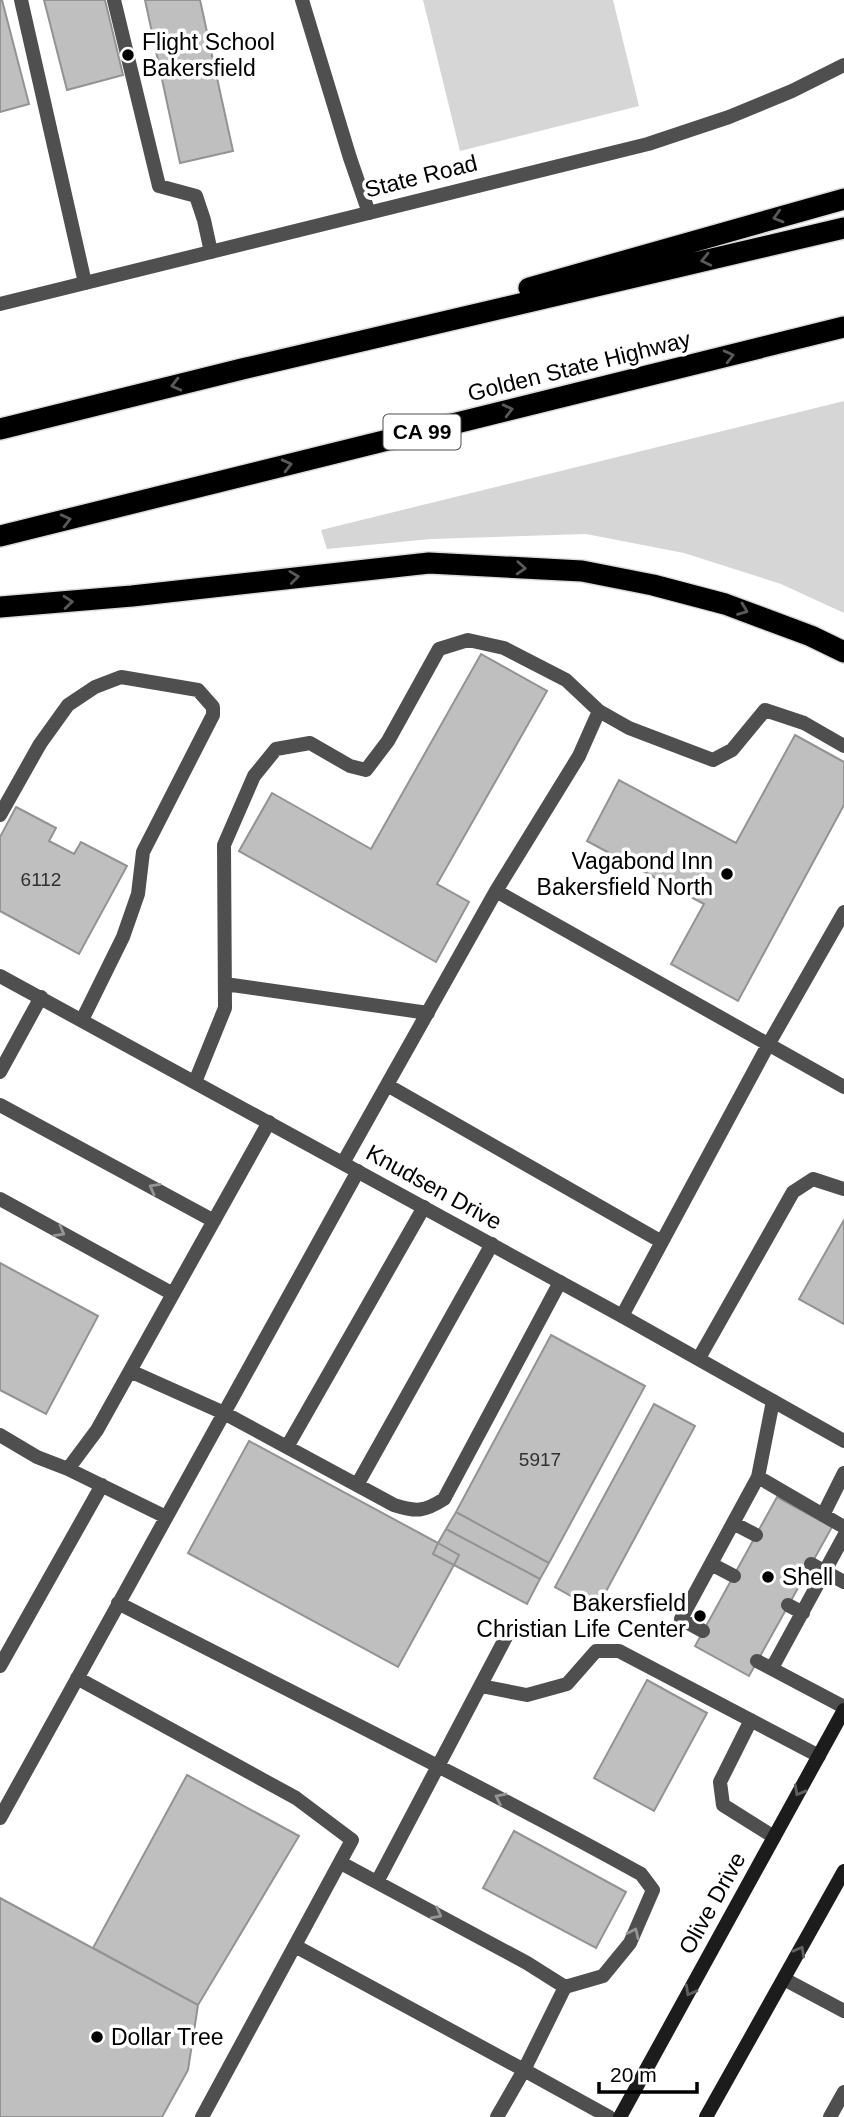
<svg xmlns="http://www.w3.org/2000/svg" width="844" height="2117" font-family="Helvetica,sans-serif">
	<rect width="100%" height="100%" fill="#fff"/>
	<path fill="#d6d6d6" d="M423 0H613L639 106 460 151Z
		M844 401V613L781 584 684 553 586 534 431 539 327 549 321 530Z"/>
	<path fill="#bfbfbf" stroke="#939393" stroke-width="2" d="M0 0H2L29 104 0 112Z
		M44 0H105L123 75 67 90Z
		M145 0H200L233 151 180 163Z
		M481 654 547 691 437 884 469 902 436 962 239 851 272 793 371 849Z
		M795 735 844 762V805L738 1001 671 964 704 904 587 841 619 780 736 843Z
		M16 807 56 828 49 841 74 854 81 842 127 866 79 954 0 911V837Z
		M844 1220V1324L799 1299Z
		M0 1263 98 1316 46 1414 0 1390Z
		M551 1335 645 1386 549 1563 456 1512Z
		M654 1404 695 1426 596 1610 555 1587Z
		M249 1441 438 1543 433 1554 454 1565 398 1667 188 1553Z
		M777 1497 832 1527 749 1676 695 1646Z
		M456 1512 549 1563 540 1579 446 1529Z
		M446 1529 540 1579 527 1604 454 1565 459 1555 438 1543Z
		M438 1543 459 1555 454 1565 433 1554Z
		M647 1680 707 1713 654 1811 594 1778Z
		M187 1775 299 1836 198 2005 93 1948Z
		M514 1831 626 1892 596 1948 483 1888Z
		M0 1898 198 2005 188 2070 162 2117H0Z"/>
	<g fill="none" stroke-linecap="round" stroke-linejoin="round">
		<defs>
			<path id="motorway" d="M529 288 844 199
				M0 429 242 369 844 228
				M0 536 844 327
				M0 607 132 596 429 563 582 571 653 585 725 604 811 636 844 652"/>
		</defs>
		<use href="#motorway" stroke="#dbdbdb" stroke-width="24"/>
		<path stroke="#4f4f4f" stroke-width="14" d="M21 0 85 283
			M114 0 159 186 196 196 204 220 211 252
			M302 0 350 158 369 213
			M0 815 40 744 68 705 95 687 121 677 198 690 213 707V715L143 852 138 894 123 937 82 1020
			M496 891 579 756 599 711 629 728 713 760 732 750 765 710 804 723 844 746
			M225 984 428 1013
			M0 1072 41 997
			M195 1082 225 1008 224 845 254 776 276 749 310 743 350 766 366 770 388 741 439 649 468 640 504 648 566 680 599 711
			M387 1085 662 1242
			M0 1105 214 1221
			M343 1163 496 891 844 1087
			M0 1199 173 1294
			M622 1316 768 1045 844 912
			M699 1358 793 1192 813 1179 844 1189
			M130 1371 224 1413 394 1505C416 1512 424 1512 444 1499L560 1282
			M0 1435 37 1457 68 1469 97 1430 269 1122
			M287 1447 424 1207
			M68 1469 166 1517
			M758 1477 844 1527
			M357 1485 492 1244
			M823 1515 844 1473
			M733 1523 756 1535
			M711 1564 734 1576
			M811 1564 844 1582
			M118 1603C293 1693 469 1779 641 1874L653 1890 630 1943 603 1976 565 1987 524 2070 295 1946
			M788 1605 803 1613
			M703 1631 681 1619 758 1477 773 1401
			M757 1661 844 1707
			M0 1666 102 1485
			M772 1668 844 1536
			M77 1678 296 1798 352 1840 202 2117
			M481 1686 527 1695 567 1684 596 1651H619L819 1756
			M751 1720 720 1782 723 1805 774 1837
			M0 1818 358 1171
			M341 1863 527 1963 565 1987
			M377 1882 506 1637
			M784 1979 844 2011
			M497 2117 524 2070 609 2117
			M830 2117 844 2092"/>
		<path stroke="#4f4f4f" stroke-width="14" d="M0 304 648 144 729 117 792 91 844 65"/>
		<path stroke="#4f4f4f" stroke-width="14" d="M0 976 622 1316 844 1441"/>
		<path stroke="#1c1c1c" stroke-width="14" d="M620 2117 844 1710
			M706 2117 844 1871"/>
		<use href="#motorway" stroke="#000" stroke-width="21"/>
	</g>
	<defs><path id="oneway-chevron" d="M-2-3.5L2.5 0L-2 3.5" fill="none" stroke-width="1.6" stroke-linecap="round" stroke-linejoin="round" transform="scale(1.75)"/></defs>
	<g stroke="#595959">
		<use href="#oneway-chevron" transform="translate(778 217) rotate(164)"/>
		<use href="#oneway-chevron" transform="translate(706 260) rotate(167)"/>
		<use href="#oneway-chevron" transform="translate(729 356) rotate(-14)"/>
		<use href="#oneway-chevron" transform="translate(176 385) rotate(166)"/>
		<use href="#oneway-chevron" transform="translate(508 410) rotate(-14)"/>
		<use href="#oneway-chevron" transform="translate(287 465) rotate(-14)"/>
		<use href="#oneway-chevron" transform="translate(66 520) rotate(-14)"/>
		<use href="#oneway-chevron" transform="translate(521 568) rotate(3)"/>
		<use href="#oneway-chevron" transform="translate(294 577) rotate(-7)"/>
		<use href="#oneway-chevron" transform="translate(68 602) rotate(-5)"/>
		<use href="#oneway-chevron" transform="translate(743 610) rotate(21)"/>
	</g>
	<g stroke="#959595">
		<use href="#oneway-chevron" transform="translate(154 1188) rotate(-151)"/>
		<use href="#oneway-chevron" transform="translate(60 1232) rotate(29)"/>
		<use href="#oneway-chevron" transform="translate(500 1798) rotate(-154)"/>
		<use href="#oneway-chevron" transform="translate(437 1914) rotate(28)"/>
		<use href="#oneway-chevron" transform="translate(634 1933) rotate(-65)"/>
	</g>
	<g stroke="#606060">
		<use href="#oneway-chevron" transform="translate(799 1791) rotate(119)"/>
		<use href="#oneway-chevron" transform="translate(800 1951) rotate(-61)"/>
		<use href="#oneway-chevron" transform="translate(690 1991) rotate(119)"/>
	</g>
	<g fill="#000" stroke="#fff" stroke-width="2.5">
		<circle cx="128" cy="55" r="7"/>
		<circle cx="727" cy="874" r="7"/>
		<circle cx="768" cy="1577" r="7"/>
		<circle cx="700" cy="1616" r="7"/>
		<circle cx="97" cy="2037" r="7"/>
	</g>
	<g text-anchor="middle" stroke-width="7" stroke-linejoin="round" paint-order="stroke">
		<g font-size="19" fill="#303030">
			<text x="41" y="886">6112</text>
			<text x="540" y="1466">5917</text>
		</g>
		<rect fill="#fff" stroke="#4c4c4c" stroke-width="2" x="383.5" y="414.5" width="77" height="35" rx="5"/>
		<g font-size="21" font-weight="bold" fill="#000">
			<text x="422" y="439">CA 99</text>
		</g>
		<g font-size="23" fill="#000" stroke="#fff" text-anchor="start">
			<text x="142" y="50">Flight School<tspan x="142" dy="26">Bakersfield</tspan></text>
			<text x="713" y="869" text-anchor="end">Vagabond Inn<tspan x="713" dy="26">Bakersfield North</tspan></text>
			<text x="782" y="1585">Shell</text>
			<text x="686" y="1611" text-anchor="end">Bakersfield<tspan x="686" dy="26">Christian Life Center</tspan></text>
			<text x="111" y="2045">Dollar Tree</text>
		</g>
		<g font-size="23" fill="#000" stroke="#fff">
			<text transform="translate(421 176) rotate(-14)" y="8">State Road</text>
			<text transform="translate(579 366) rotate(-14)" y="8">Golden State Highway</text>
			<text transform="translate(434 1187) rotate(29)" y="8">Knudsen Drive</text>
			<text transform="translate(712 1903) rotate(-61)" y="8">Olive Drive</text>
		</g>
	</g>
	<path d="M599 2082v10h98v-10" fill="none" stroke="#000000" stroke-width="3.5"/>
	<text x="610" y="2082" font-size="21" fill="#000000" stroke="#ffffff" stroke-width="5" paint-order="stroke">20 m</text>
</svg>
